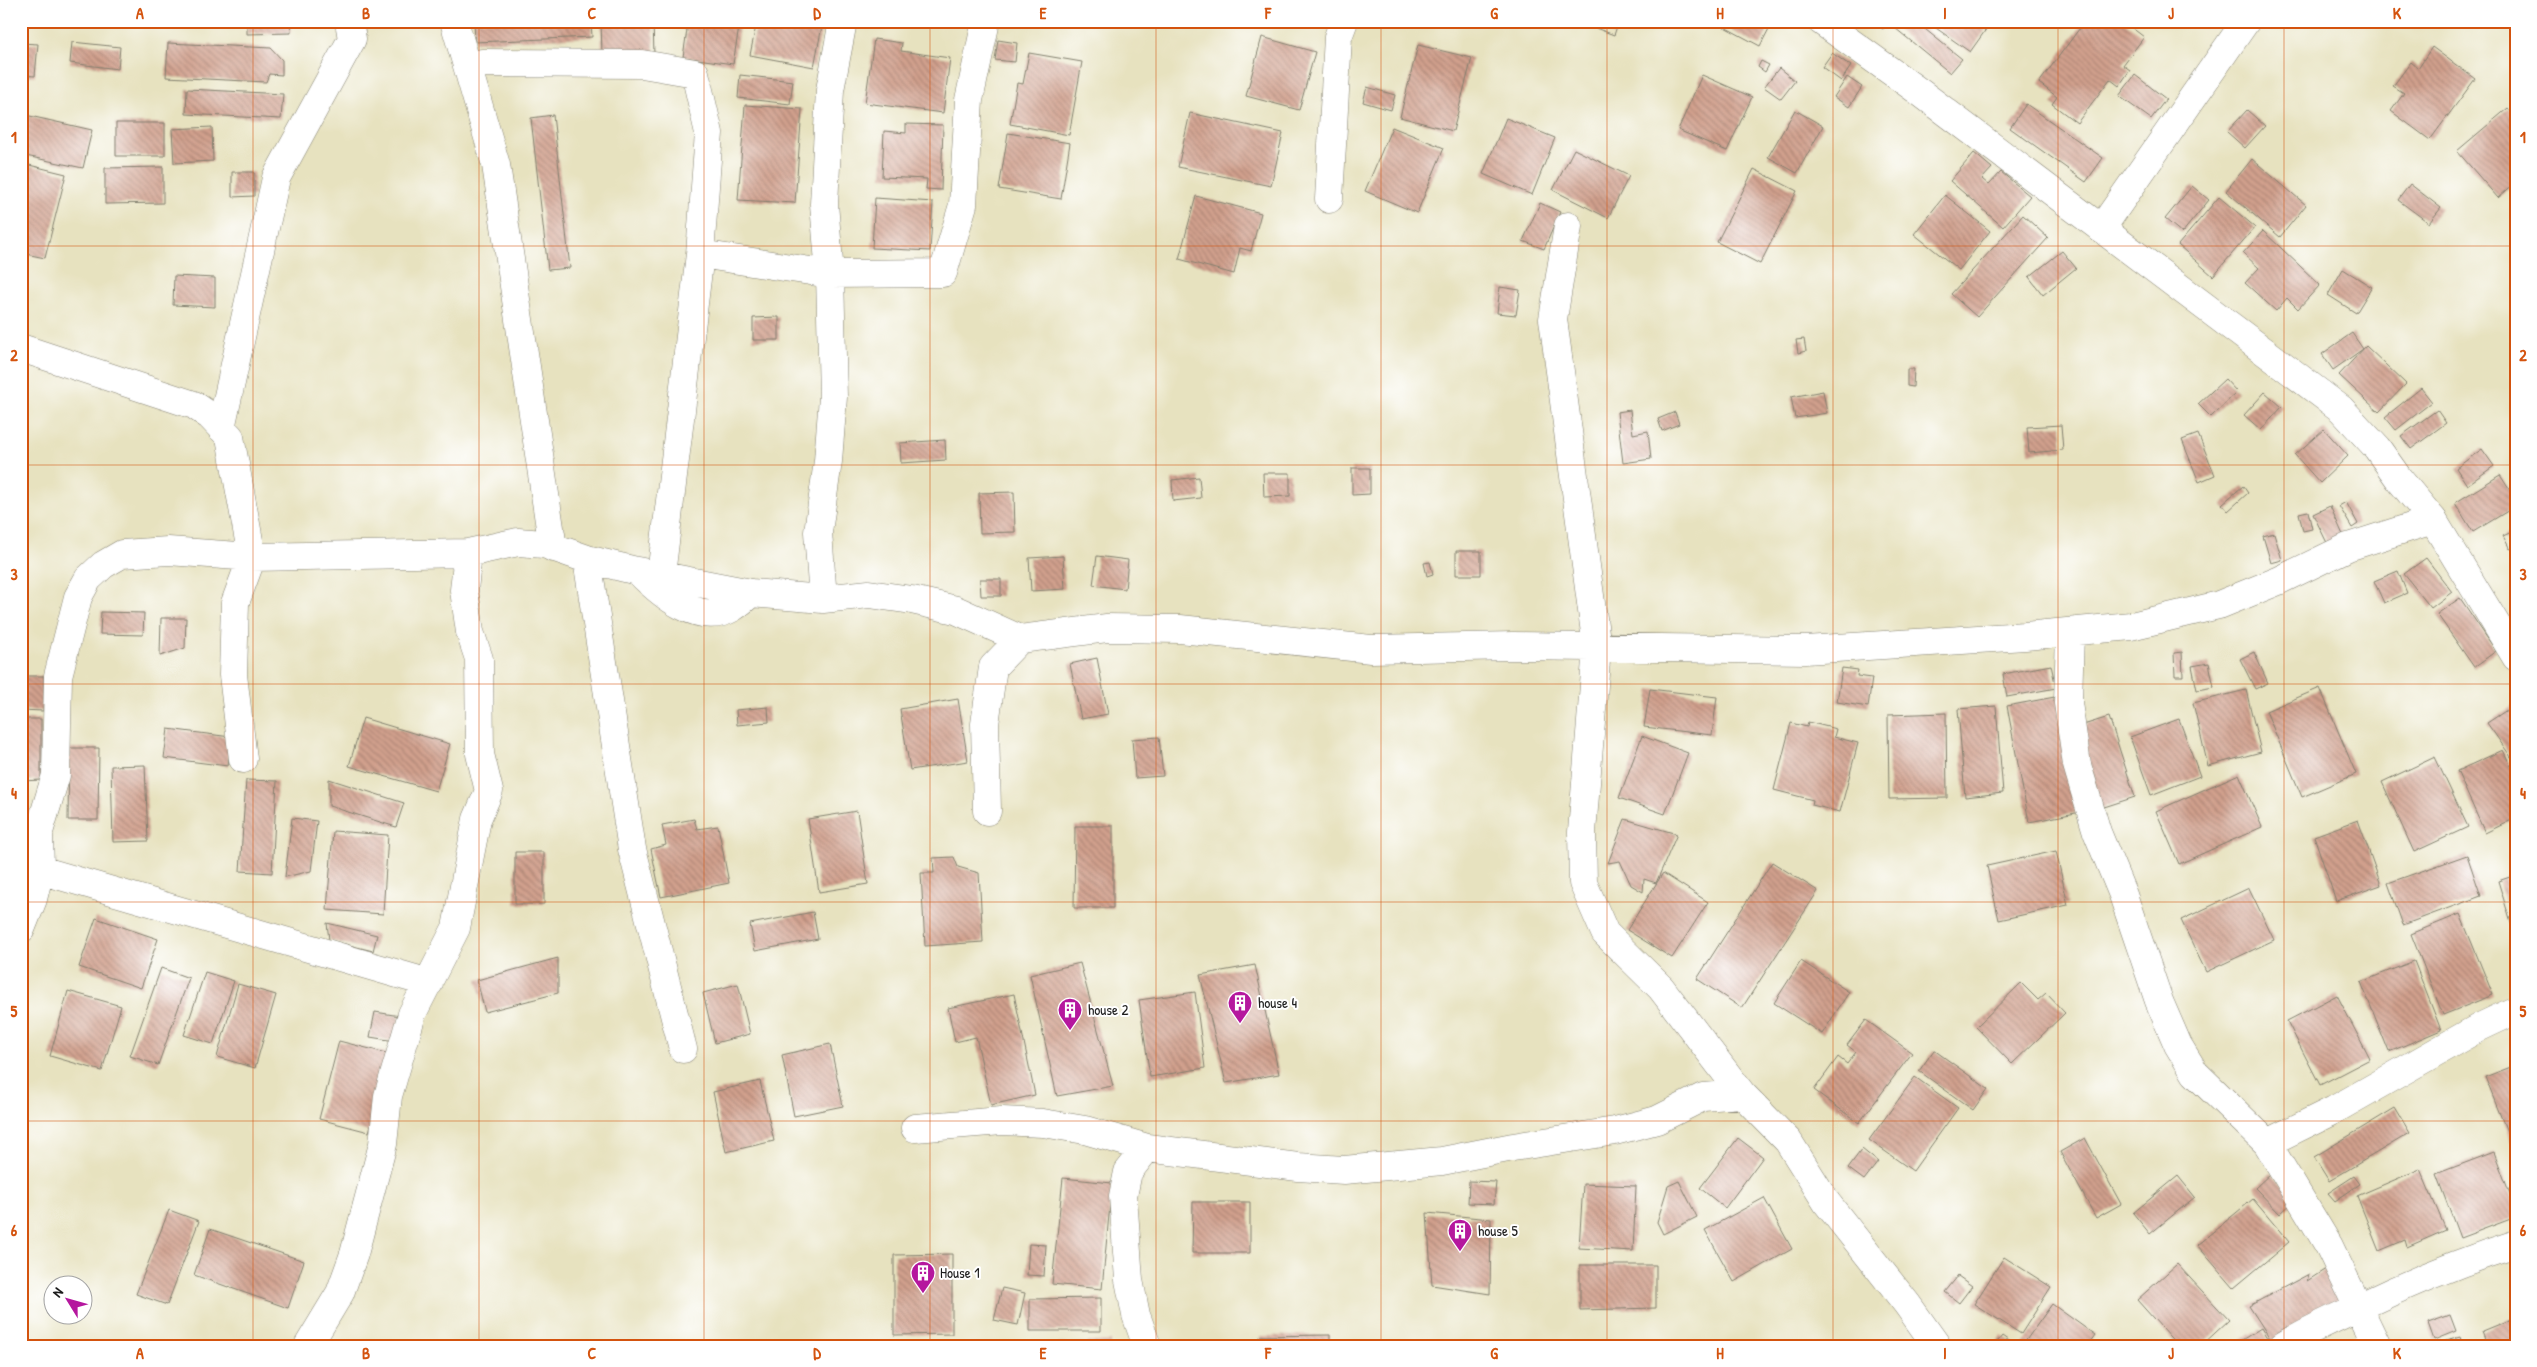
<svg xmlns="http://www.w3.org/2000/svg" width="2537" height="1367" font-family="'Patrick Hand',sans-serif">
	<defs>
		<pattern id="building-back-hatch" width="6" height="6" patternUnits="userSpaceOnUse" patternTransform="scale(1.25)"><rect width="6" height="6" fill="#d1a08d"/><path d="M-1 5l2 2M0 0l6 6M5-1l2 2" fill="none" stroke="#a98272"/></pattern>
	</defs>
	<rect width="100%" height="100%" fill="#fff"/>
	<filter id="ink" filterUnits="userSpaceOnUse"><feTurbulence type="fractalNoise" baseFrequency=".02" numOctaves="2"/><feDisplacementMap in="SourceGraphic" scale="10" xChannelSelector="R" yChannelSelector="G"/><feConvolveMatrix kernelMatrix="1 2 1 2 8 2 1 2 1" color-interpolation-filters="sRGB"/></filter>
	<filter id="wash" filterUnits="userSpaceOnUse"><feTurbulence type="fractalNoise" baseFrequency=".0096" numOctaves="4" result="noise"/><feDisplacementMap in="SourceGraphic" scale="20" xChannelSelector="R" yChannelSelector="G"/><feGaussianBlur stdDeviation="1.12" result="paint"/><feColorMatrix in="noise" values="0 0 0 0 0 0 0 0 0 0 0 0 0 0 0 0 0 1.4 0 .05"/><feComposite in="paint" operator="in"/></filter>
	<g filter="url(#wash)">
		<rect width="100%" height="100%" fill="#e7e2bf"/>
		<g id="blocks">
			<path fill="url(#building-back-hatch)" d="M247 21H290L291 33 247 34Z
				M474 21H591L592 37 475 42Z
				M601 21H653L654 55H602Z
				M678 21H740L733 64 683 57 687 30 677 28Z
				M757 21H823L814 67 750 55Z
				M1577 21H1619L1614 35Z
				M1718 21H1773L1760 46 1717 23Z
				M1872 21H1888L1883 29Z
				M1901 21H1915L1962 59 1950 73 1895 28Z
				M1926 21H1992L1970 52Z
				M2085 21H2123L2144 37 2123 65 2130 70 2119 86 2110 79 2077 123 2052 104 2057 97 2039 83Z
				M1262 37 1315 52 1299 110 1246 96Z
				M874 39 902 43 901 51 950 58 943 113 865 103Z
				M998 40 1017 43 1015 62 995 60Z
				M72 42 120 47 118 69 70 63Z
				M21 43 38 44 35 76 21 75Z
				M168 43 271 48 282 60V75L269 74 266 82 166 77Z
				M1418 45 1472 58 1453 131 1400 117Z
				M2432 47 2475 79 2430 140 2391 111 2404 93 2393 86 2411 62 2418 68Z
				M1029 53 1082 62 1069 135 1010 124 1017 83 1023 84Z
				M1832 53 1851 66 1841 81 1822 67Z
				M1761 61 1769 65 1765 72 1758 67Z
				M1779 68 1795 81 1781 99 1764 87Z
				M740 75 793 81 790 104 738 98Z
				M1702 75 1752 97 1727 151 1678 130Z
				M2135 75 2166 99 2151 119 2119 96Z
				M1847 77 1862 87 1849 107 1834 97Z
				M1367 87 1395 95 1391 110 1363 102Z
				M187 89 283 94 281 119 186 114Z
				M2026 104 2103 158 2086 182 2010 128Z
				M745 105 802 109 795 203 738 200Z
				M2508 108 2516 117V182L2498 198 2457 151Z
				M1795 110 1823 126 1797 173 1768 157Z
				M2247 110 2265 126 2245 148 2227 132Z
				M1190 113 1283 133 1271 186 1178 167Z
				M21 114 92 130 83 168 21 155Z
				M553 115 570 268 548 270 531 118Z
				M1506 118 1555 138 1532 195 1483 174Z
				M116 123H165V156H116Z
				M906 124 943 125 941 190 926 189 927 179 882 177 884 131 906 133Z
				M212 127 213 161 174 163 172 129Z
				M1392 127 1444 148 1417 213 1365 191Z
				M1008 133 1070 143 1061 199 999 189Z
				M1574 149 1629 176 1608 218 1553 190Z
				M1974 153 1992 168 1982 179 1989 185 2001 172 2030 196 2003 227 1950 181Z
				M2252 159 2306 205 2280 237 2226 191Z
				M21 163 66 174 45 258 21 253Z
				M163 167V203L105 204V168Z
				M1754 169 1797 191 1760 264 1717 242Z
				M232 172H254V196L232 197Z
				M2410 184 2441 208 2429 223 2398 200Z
				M2192 186 2209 200 2182 233 2165 219Z
				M1945 195 1990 231 1959 270 1914 234Z
				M1196 196 1261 213 1251 251 1240 248 1234 274 1179 259Z
				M2219 197 2255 227 2213 276 2178 245Z
				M875 198 933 202 930 251 872 248Z
				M1540 203 1560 212 1544 249 1523 241Z
				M2023 215 2048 238 1977 317 1951 294Z
				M2263 231 2320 285 2298 309 2287 298 2276 311 2245 283 2259 268 2243 253Z
				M2062 251 2076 268 2043 295 2029 277Z
				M2343 269 2372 287 2356 313 2328 295Z
				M174 276 215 278V307L173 305Z
				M1500 287 1520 290 1516 315 1497 313Z
				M779 317V340H753V318Z
				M2352 333 2363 349 2333 370 2322 354Z
				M1804 339 1806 351 1798 353 1796 340Z
				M2366 346 2406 384 2379 412 2339 375Z
				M1907 369H1914L1913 387 1907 386Z
				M2225 379 2237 392 2211 417 2198 404Z
				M2421 388 2432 402 2396 430 2385 417Z
				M1823 391 1827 413 1795 418 1791 397Z
				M2265 392 2282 407 2261 430 2244 415Z
				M1630 410 1633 434 1648 431 1651 459 1623 463 1617 412Z
				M2437 410 2446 423 2411 449 2401 436Z
				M1675 412 1679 424 1662 431 1658 419Z
				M2061 425 2063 450 2029 453 2027 427Z
				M2324 429 2348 456 2320 483 2295 455Z
				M2198 434 2215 475 2199 482 2182 440Z
				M945 440 946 460 901 463 900 443Z
				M2482 449 2494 466 2467 485 2456 468Z
				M1352 468H1370V494L1352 495Z
				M1263 473H1290V496L1264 497Z
				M2500 475 2516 500V506L2473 532 2455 503Z
				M1199 477 1201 498 1173 501 1172 480Z
				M2243 486 2248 493 2228 511 2222 504Z
				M1014 492 1015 532 980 533 979 493Z
				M2346 502 2358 524 2352 528 2339 506Z
				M2330 506 2344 537 2328 545 2313 514Z
				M2308 511 2312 529 2303 531 2299 513Z
				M2516 530V546L2510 549 2503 536Z
				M2274 533 2282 560 2271 563 2263 536Z
				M1456 551H1481V575H1456Z
				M1063 556 1065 589 1031 591 1029 558Z
				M1097 556 1128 560 1125 589 1093 585Z
				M2426 558 2452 592 2431 608 2404 574Z
				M1430 562 1433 574 1427 576 1424 563Z
				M2398 571 2407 593 2384 603 2374 581Z
				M980 579H1001V596H981Z
				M2460 598 2496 651 2474 667 2437 614Z
				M101 612 144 613 143 635 100 634Z
				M161 618H186L185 648 160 656Z
				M2182 652 2183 676H2175L2174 653Z
				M2254 652 2268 683 2255 689 2240 659Z
				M1097 658 1108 714 1081 719 1070 664Z
				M2209 663 2214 687 2197 690 2192 666Z
				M2051 665 2056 688 2007 697 2003 674Z
				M1842 668 1858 670 1857 676 1872 678 1868 707 1837 702Z
				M21 676H44L43 711 21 710Z
				M2320 688 2356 774 2302 797 2266 711Z
				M1650 689 1717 697 1712 735 1644 727Z
				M2246 690 2261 752 2208 766 2193 703Z
				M2060 696 2081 812 2029 822 2007 706Z
				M958 699 968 761 910 770 900 709Z
				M2516 704V764L2487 723Z
				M1996 706 2003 793 1965 797 1958 709Z
				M768 707 769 722 737 725 736 710Z
				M1946 713 1947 798 1889 799 1888 715Z
				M2109 717 2135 797 2098 809 2080 726Z
				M363 718 450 744 436 791 349 766Z
				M21 719H41V780L21 781Z
				M2179 719 2200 776 2151 795 2130 737Z
				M1808 722 1836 729 1834 737 1858 743 1840 812 1812 805 1813 800 1774 790 1791 723 1807 727Z
				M168 729 231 737 228 766 164 758Z
				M1642 736 1688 753 1665 814 1619 798Z
				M1159 737 1163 776 1135 778 1132 739Z
				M69 748H99L98 820H68Z
				M2503 750 2516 777V818L2485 833 2457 771Z
				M2435 757 2468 827 2414 852 2382 782Z
				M145 765 148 841 113 842 111 766Z
				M2239 774 2262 827 2179 864 2156 811Z
				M329 779 404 803 396 827 329 806Z
				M246 780 277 781 272 873 240 871Z
				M857 811 868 884 819 892 808 819Z
				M292 818 317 821 311 871 285 877Z
				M694 819 697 829 718 826 729 883 661 897 651 849 666 845 662 825Z
				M1625 819 1677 834 1656 883 1644 879 1643 892 1631 885 1620 861 1608 863Z
				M2358 820 2381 885 2336 901 2314 836Z
				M1075 826H1113V908H1074Z
				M333 831 388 835 383 914 327 910Z
				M2056 851 2068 905 1999 920 1987 866Z
				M515 852H544V904H515Z
				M2467 855 2481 896 2403 925 2388 883Z
				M954 857 958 867 979 873 983 942 925 946 921 873H934L933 858Z
				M1772 862 1818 891 1742 1008 1697 979Z
				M1663 873 1708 902 1672 958 1627 930Z
				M2516 875V936H2515L2498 881Z
				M2249 888 2274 940 2206 972 2181 920Z
				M813 912 818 939 755 951 750 924Z
				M2460 914 2493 995 2443 1015 2411 934Z
				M96 918 158 939 141 988 79 967Z
				M327 923 377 935 373 951 329 940Z
				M558 958V993L485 1012 477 980Z
				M1801 961 1849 992 1822 1034 1774 1003Z
				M2414 961 2441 1030 2389 1052 2361 982Z
				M1080 963 1113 1086 1057 1096 1030 975Z
				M1255 965 1279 1074 1226 1083 1200 975Z
				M161 968 189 978 158 1065 130 1056Z
				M205 972 234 981 213 1044 184 1035Z
				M2021 983 2038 1000 2046 993 2065 1013 2012 1064 1976 1027Z
				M238 984 276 995 255 1068 217 1057Z
				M738 984 750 1034 715 1043 703 993Z
				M68 991 121 1006 102 1071 50 1056Z
				M1195 992 1205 1068 1150 1077 1139 1000Z
				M1014 994 1035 1095 991 1105 976 1037 955 1042 948 1008Z
				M2337 995 2370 1059 2320 1085 2287 1021Z
				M375 1012 400 1016 395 1041 370 1037Z
				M1866 1020 1912 1053 1859 1123 1814 1090 1838 1057 1847 1064 1856 1052 1847 1045Z
				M339 1041 390 1054 369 1132 319 1119Z
				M830 1044 843 1106 794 1116 782 1055Z
				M1934 1050 1988 1089 1973 1110 1919 1071Z
				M2516 1065V1142L2512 1144 2485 1077Z
				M1915 1077 1958 1108 1913 1171 1869 1140Z
				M760 1081 774 1141 726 1152 713 1092Z
				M2395 1108 2410 1133 2329 1181 2314 1157Z
				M1738 1138 1763 1157 1725 1208 1700 1188Z
				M2085 1138 2121 1204 2096 1218 2060 1152Z
				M1862 1149 1878 1162 1864 1180 1848 1168Z
				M2494 1152 2516 1210V1217L2460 1238 2436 1174Z
				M2420 1169 2446 1230 2407 1247 2405 1240 2379 1251 2357 1196Z
				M2272 1172 2296 1199 2280 1214 2255 1188Z
				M2178 1176 2195 1197 2150 1234 2133 1213Z
				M2354 1176 2360 1184 2335 1201 2328 1193Z
				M1063 1178 1112 1183 1102 1289 1052 1284Z
				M1469 1181 1496 1182 1494 1204 1468 1203Z
				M1679 1181 1697 1217 1663 1234 1657 1222 1668 1186Z
				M1583 1184 1636 1186 1633 1251 1579 1248Z
				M1764 1198 1792 1249 1734 1282 1705 1230Z
				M2253 1199 2289 1242 2234 1288 2197 1245Z
				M1193 1202H1250V1253H1192Z
				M169 1210 199 1221 167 1305 136 1294Z
				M1427 1213 1491 1219 1490 1294 1432 1285Z
				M210 1229 304 1261 288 1308 194 1275Z
				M1029 1244 1046 1245 1044 1276 1027 1275Z
				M952 1254V1334L894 1335V1255Z
				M2004 1257 2051 1287 2021 1334 1974 1304Z
				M2177 1264 2229 1320 2201 1346H2178L2137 1300Z
				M1580 1265H1656V1308L1580 1310Z
				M2332 1265 2350 1296 2275 1346 2249 1306 2309 1274 2307 1281Z
				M1958 1276 1972 1286 1959 1303 1945 1292Z
				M1002 1288 1025 1293 1018 1325 994 1320Z
				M1101 1298V1331H1030V1299Z
				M2052 1304 2095 1335 2087 1346H2022Z
				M2450 1315 2456 1331 2434 1340 2428 1323Z
				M2516 1317V1346H2488L2482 1331Z
				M2261 1328 2272 1346H2232Z
				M1330 1335V1346H1261L1260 1336Z
				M2002 1336 2012 1343 2011 1346H1994Z
				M2460 1337 2463 1346H2432V1345Z
				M1111 1341V1346H1057V1344Z"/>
		</g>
	</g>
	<g filter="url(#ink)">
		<use href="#blocks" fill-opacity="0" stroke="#827f6e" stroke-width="1"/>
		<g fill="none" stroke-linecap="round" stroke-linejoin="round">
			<defs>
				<path id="street" d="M454 21 496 165 553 548
					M482 63 642 64 695 73 709 133 700 254 661 575
					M1329 199 1338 37 1344 21
					M1568 226 1553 319 1597 648 1582 832 1583 883 1605 933 1661 988 1742 1094 1788 1141 1827 1203 1907 1304 1937 1346
					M2101 229 2246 21
					M700 254 830 274 943 273 963 205 969 100 986 21
					M21 348 194 405 210 416 230 437 252 557 235 603 233 675 243 759
					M221 428 276 178 352 39 349 21
					M587 559 632 849 683 1049
					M639 572C661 594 699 627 732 608 739 604 745 598 751 593
					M823 599 818 532 828 461 833 397 830 274 824 204 830 90 843 21
					M2070 632 2068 703 2077 765 2097 832 2123 895 2159 1001 2178 1045 2195 1073 2267 1143 2329 1246 2377 1346
					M987 811 985 724 993 667 1020 639
					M23 863 40 870 429 983
					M21 929 33 899 40 870 39 832 56 775 58 676 78 597 88 579 103 565 122 554 168 551 252 557 468 553 518 542 544 544 587 559 637 571 751 593 823 599 869 594 912 600 956 610 1020 639 1107 628 1180 629 1371 649 1513 646 1805 650 2025 636 2131 626 2219 605 2278 581 2348 547 2433 520
					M915 1128 1002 1121 1043 1123 1085 1130 1147 1148 1298 1167 1344 1170 1442 1161 1513 1147 1615 1131 1657 1120 1703 1097 1742 1094
					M2267 1143 2334 1110 2480 1027 2516 1010
					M1147 1148 1128 1172 1123 1196 1129 1280 1136 1315 1147 1346
					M308 1346 340 1293 354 1254 383 1144 388 1096 412 1014 456 928 477 819 489 791 480 754 479 659 470 632 464 590 468 553
					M2283 1346C2307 1330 2334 1319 2361 1306 2411 1282 2462 1261 2516 1244"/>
				<path id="secondary" d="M1821 21 1921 93 2341 409 2377 448 2399 479 2433 520 2516 657"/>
			</defs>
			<use href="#street" stroke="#827f6e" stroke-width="29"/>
			<use href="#secondary" stroke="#827f6e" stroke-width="29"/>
			<use href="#street" stroke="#fff" stroke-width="28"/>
			<use href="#secondary" stroke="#fff" stroke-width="28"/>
		</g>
	</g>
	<path fill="none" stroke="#d4530e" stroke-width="1" stroke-opacity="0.55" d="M253 21V1346M479 21V1346M704 21V1346M930 21V1346M1156 21V1346M1381 21V1346M1607 21V1346M1833 21V1346M2058 21V1346M2284 21V1346M21 246H2516M21 465H2516M21 684H2516M21 902H2516M21 1121H2516"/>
	<defs>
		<symbol id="building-pin" viewBox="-11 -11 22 30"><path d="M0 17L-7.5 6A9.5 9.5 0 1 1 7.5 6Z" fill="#b5179e" stroke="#fff"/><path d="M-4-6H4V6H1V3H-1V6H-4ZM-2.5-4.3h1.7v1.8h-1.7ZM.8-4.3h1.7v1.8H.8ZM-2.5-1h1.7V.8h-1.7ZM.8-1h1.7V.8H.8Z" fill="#fff"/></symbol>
	</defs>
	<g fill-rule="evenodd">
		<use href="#building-pin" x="1226" y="989" width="28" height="38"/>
		<use href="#building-pin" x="1056" y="996" width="28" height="38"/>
		<use href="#building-pin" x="1446" y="1217" width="28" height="38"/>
		<use href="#building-pin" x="909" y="1259" width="28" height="38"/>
	</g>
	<g text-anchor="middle" stroke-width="4" stroke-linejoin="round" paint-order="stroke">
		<g font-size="15" fill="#1c1c1c" stroke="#fff" text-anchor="start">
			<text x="1258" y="1008">house 4</text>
			<text x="1088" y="1015">house 2</text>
			<text x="1478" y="1236">house 5</text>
			<text x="940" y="1278">House 1</text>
		</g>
	</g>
	<rect width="2537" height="1367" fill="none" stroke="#fff" stroke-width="55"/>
	<g transform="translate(68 1300) rotate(307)"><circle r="24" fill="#ffffff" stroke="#a4a4a4"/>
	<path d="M0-4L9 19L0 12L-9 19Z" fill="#b5179e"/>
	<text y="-8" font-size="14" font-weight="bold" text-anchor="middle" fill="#1c1c1c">N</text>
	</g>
	<rect x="28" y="28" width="2482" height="1312" fill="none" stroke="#d4530e" stroke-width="2"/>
	<g font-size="16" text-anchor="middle" font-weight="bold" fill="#d4530e">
		<text x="140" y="19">A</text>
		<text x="366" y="19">B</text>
		<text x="592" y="19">C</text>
		<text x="817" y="19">D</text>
		<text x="1043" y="19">E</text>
		<text x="1268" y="19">F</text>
		<text x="1494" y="19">G</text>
		<text x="1720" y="19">H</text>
		<text x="1945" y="19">I</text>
		<text x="2171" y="19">J</text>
		<text x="2397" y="19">K</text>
		<text x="14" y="143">1</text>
		<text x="2523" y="143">1</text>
		<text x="14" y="361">2</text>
		<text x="2523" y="361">2</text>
		<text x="14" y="580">3</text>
		<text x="2523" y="580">3</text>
		<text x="14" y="799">4</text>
		<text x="2523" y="799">4</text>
		<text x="14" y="1017">5</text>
		<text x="2523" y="1017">5</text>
		<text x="14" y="1236">6</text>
		<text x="2523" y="1236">6</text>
		<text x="140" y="1359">A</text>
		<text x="366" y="1359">B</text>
		<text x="592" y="1359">C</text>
		<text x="817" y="1359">D</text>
		<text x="1043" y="1359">E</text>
		<text x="1268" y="1359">F</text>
		<text x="1494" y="1359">G</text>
		<text x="1720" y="1359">H</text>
		<text x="1945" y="1359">I</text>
		<text x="2171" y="1359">J</text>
		<text x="2397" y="1359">K</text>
	</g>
</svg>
